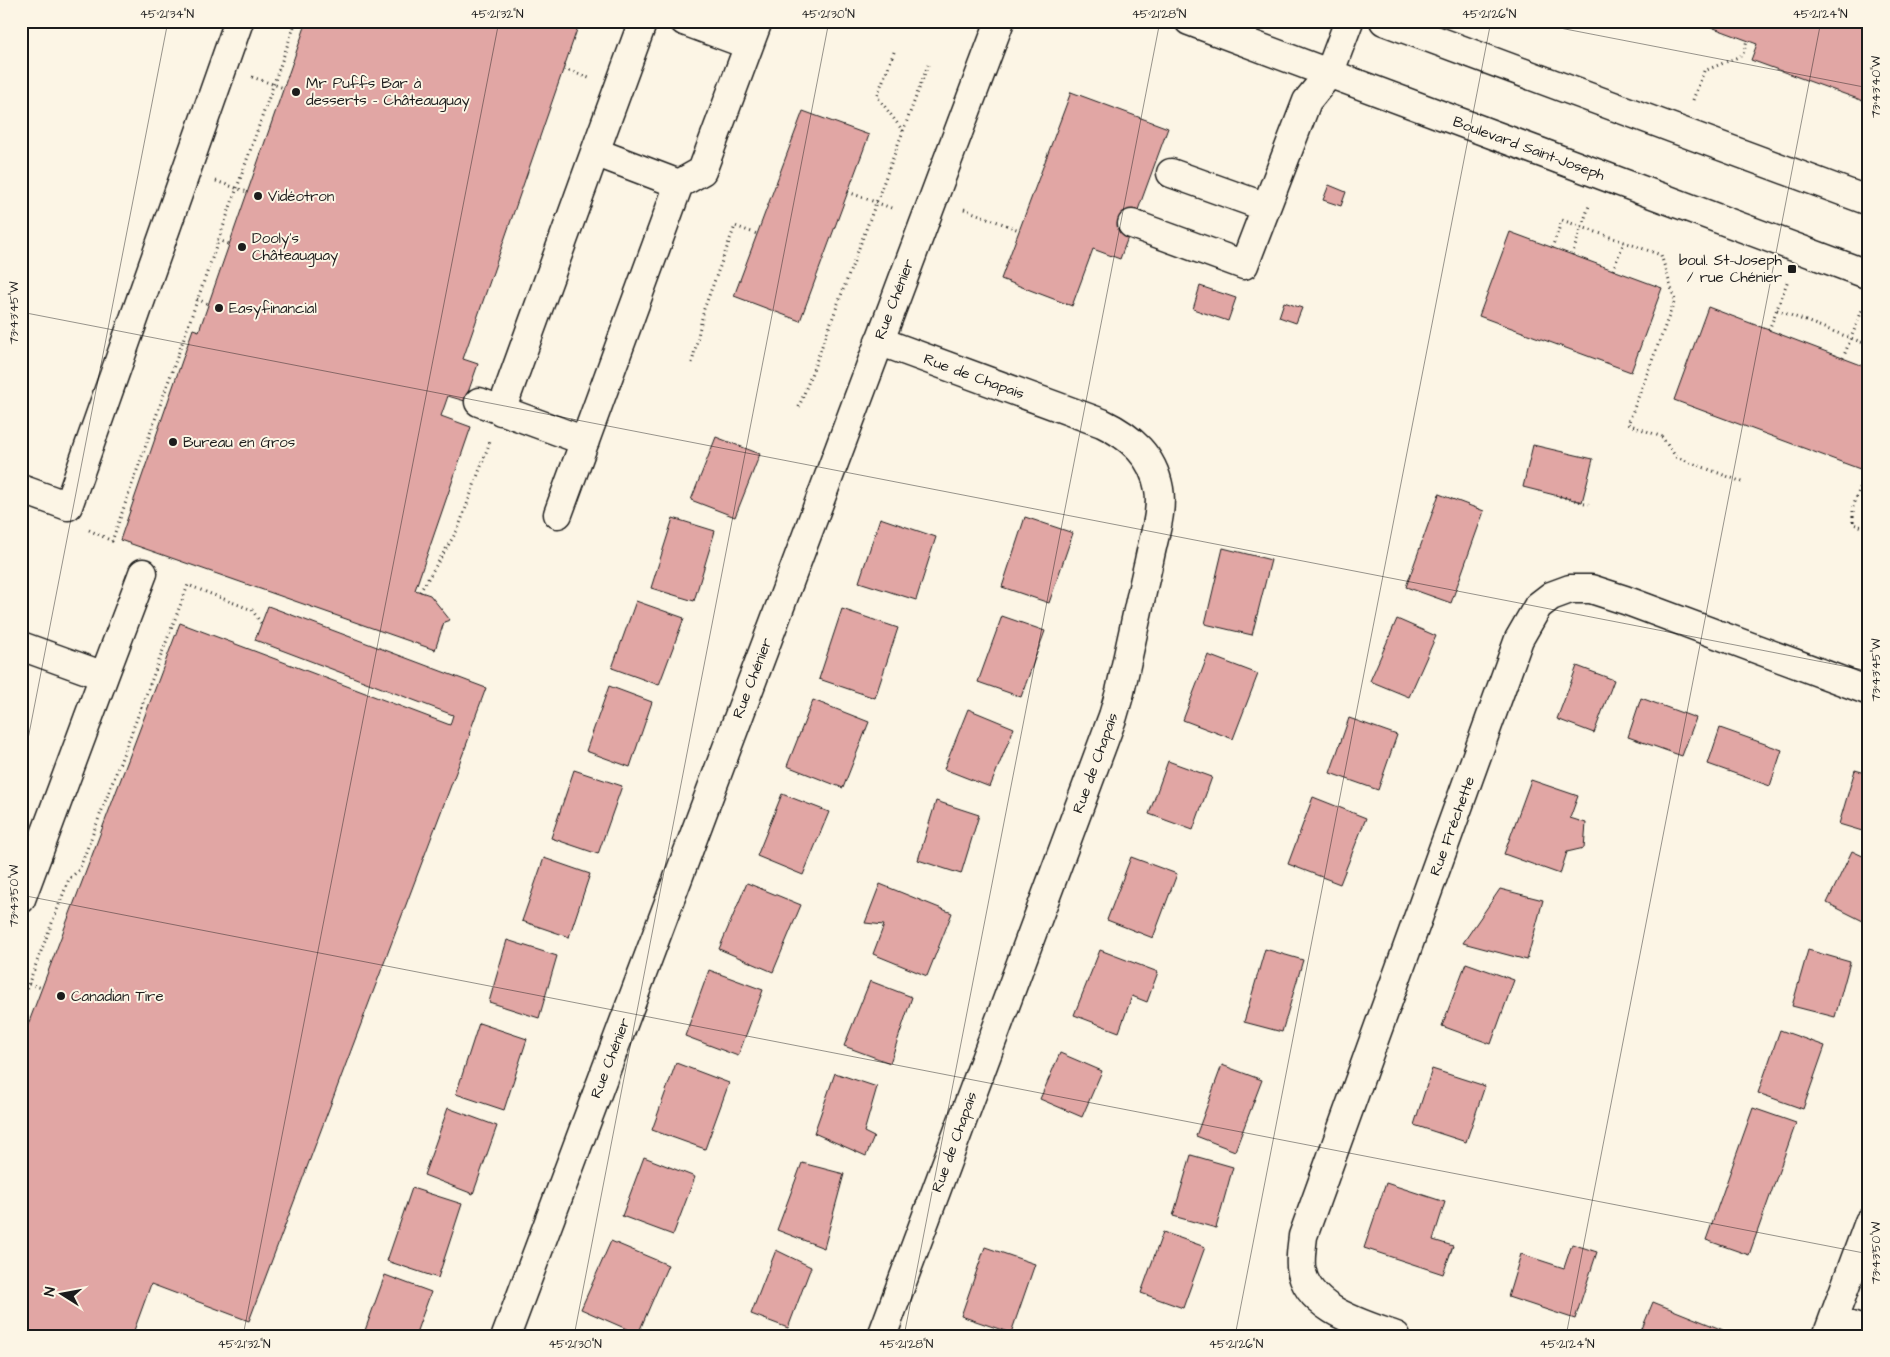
<svg xmlns="http://www.w3.org/2000/svg" width="1890" height="1357" font-family="'Architects Daughter',sans-serif">
	<rect width="100%" height="100%" fill="#fcf5e5"/>
	<filter id="ink" filterUnits="userSpaceOnUse"><feTurbulence type="fractalNoise" baseFrequency=".02" numOctaves="2"/><feDisplacementMap in="SourceGraphic" scale="10" xChannelSelector="R" yChannelSelector="G"/><feConvolveMatrix kernelMatrix="1 2 1 2 8 2 1 2 1" color-interpolation-filters="sRGB"/></filter>
	<g filter="url(#ink)">
		<path fill="#e1a6a4" stroke="#1c1c1c" d="M307 21H580L463 359 478 364 465 401 448 396 441 416 471 427 415 590 430 595 450 620 444 622 435 650 120 540 193 329 199 331Z
			M1695 21H1869V103L1751 60 1757 44Z
			M1071 92 1168 128 1120 259 1093 249 1072 306 1001 279Z
			M803 111 869 135 800 321 734 296Z
			M1329 185 1346 192 1341 206 1323 200Z
			M1510 232 1662 288 1631 372 1479 316Z
			M1200 286 1236 298 1228 321 1193 309Z
			M1284 302 1302 308 1296 323 1279 317Z
			M1708 307 1869 368V445L1860 469 1674 400Z
			M716 437 760 454 735 517 691 500Z
			M1533 445 1593 459 1582 502 1523 487Z
			M1439 494 1484 511 1451 603 1406 587Z
			M1025 517 1073 533 1049 603 1002 587Z
			M673 518 715 531 694 601 651 588Z
			M880 518 936 537 916 600 859 582Z
			M1223 548 1271 560 1252 635 1205 624Z
			M636 601 684 618 659 685 612 668Z
			M268 606 486 688 469 734 470 735 249 1321 151 1284 132 1336H21V1043L180 623 450 725 453 715 255 640Z
			M842 609 898 628 875 698 819 679Z
			M1002 616 1045 631 1021 697 978 682Z
			M1397 619 1436 636 1409 697 1370 681Z
			M1208 655 1258 674 1233 739 1183 720Z
			M1577 666 1614 680 1594 733 1557 719Z
			M609 686 652 702 630 767 586 751Z
			M1641 698 1696 718 1682 756 1628 737Z
			M813 700 869 722 843 788 787 766Z
			M968 709 1014 728 990 787 944 769Z
			M1349 718 1397 735 1378 790 1330 773Z
			M1720 728 1782 750 1770 786 1708 764Z
			M1168 761 1212 777 1193 830 1149 814Z
			M574 770 622 786 598 854 551 838Z
			M1855 770 1869 774V833L1839 824Z
			M1531 780 1578 796 1570 818 1586 823 1584 848 1567 852 1560 874 1504 854Z
			M782 794 829 812 803 875 757 856Z
			M1313 797 1366 818 1340 884 1288 864Z
			M936 801 979 815 961 874 918 860Z
			M1852 851 1869 859V920L1867 923 1827 903Z
			M1131 857 1177 874 1153 938 1107 920Z
			M544 858 590 874 569 937 522 921Z
			M747 883 801 905 773 972 719 949Z
			M880 884 952 913 927 976 873 954 884 925 865 923Z
			M1500 889 1543 900 1527 960 1463 943Z
			M507 940 557 956 539 1018 489 1002Z
			M1265 949 1303 960 1282 1032 1244 1022Z
			M1100 950 1158 972 1147 1002 1132 996 1119 1032 1074 1015Z
			M1808 950 1850 962 1835 1017 1792 1006Z
			M1466 963 1514 980 1491 1044 1442 1026Z
			M709 970 763 990 738 1056 685 1036Z
			M870 981 912 997 890 1063 844 1046Z
			M479 1023 527 1039 504 1110 456 1094Z
			M1780 1030 1825 1046 1803 1109 1758 1093Z
			M1060 1053 1102 1071 1082 1117 1040 1099Z
			M676 1063 729 1083 705 1149 652 1130Z
			M1222 1065 1262 1080 1235 1151 1196 1136Z
			M1432 1069 1485 1086 1466 1142 1414 1125Z
			M835 1073 877 1087 864 1132 874 1137 866 1156 814 1133Z
			M448 1108 497 1126 473 1194 424 1175Z
			M1753 1108 1796 1123 1749 1255 1706 1240Z
			M1191 1155 1233 1167 1216 1228 1173 1216Z
			M644 1157 695 1177 673 1235 622 1216Z
			M802 1163 844 1174 824 1248 777 1230Z
			M1386 1183 1445 1202 1433 1240 1453 1246 1443 1274 1364 1248Z
			M412 1188 462 1204 438 1278 387 1261Z
			M1163 1232 1205 1247 1183 1308 1141 1293Z
			M611 1241 668 1265 638 1334 581 1309Z
			M1572 1244 1597 1252 1575 1319 1508 1297 1521 1254 1564 1268Z
			M985 1247 1035 1264 1011 1333 961 1316Z
			M776 1250 811 1267 788 1328 751 1314Z
			M385 1275 431 1292 415 1336H363Z
			M1653 1302 1723 1330 1720 1336H1639Z"/>
		<g fill="none" stroke-linecap="round" stroke-linejoin="round">
			<defs>
				<path id="minor" d="M643 21 595 152 679 184 702 171 758 21
					M684 21 749 45
					M1189 21 1869 275
					M1384 21 1869 201
					M1171 173 1266 207
					M1132 224 1244 265 1307 101 1329 74 1349 21
					M879 341 1102 423C1131 437 1153 456 1159 489 1163 512 1153 539 1149 561 1139 604 1130 648 1120 692L1113 716 882 1336
					M479 402 585 441
					M501 411 595 152
					M21 489 68 506 239 21
					M558 514 679 184
					M21 646 104 676 21 899
					M104 676 143 573
					M1833 1320 1869 1332
					M506 1336 1000 21
					M1396 1336C1363 1324 1306 1309 1301 1267 1300 1256 1302 1246 1303 1236L1519 639 1538 606 1551 596 1570 589H1591L1625 600 1869 691
					M1827 1336 1869 1222"/>
			</defs>
			<use href="#minor" stroke="#1c1c1c" stroke-width="31"/>
			<path stroke="#1c1c1c" stroke-width="3" stroke-dasharray="1 4" stroke-linecap="butt" d="M894 52 877 96 903 131
				M564 69 589 78
				M252 77 284 88
				M1693 100 1704 71 1743 55 1747 40
				M216 181 247 192
				M848 192 894 209
				M964 209 1019 230
				M218 240 229 244
				M1552 248 1562 220 1661 255 1675 300 1628 424 1662 437 1676 457 1745 483
				M1572 255 1589 206
				M1613 270 1624 242
				M197 299 208 304
				M1777 310 1869 345
				M1769 330 1788 280
				M1843 358 1863 308
				M692 363 704 309 735 226 757 234
				M799 407 928 65
				M1869 464 1853 507V524L1869 529
				M1555 495 1589 504
				M89 530 112 541 296 21
				M420 592 458 529 491 439
				M29 984 42 988
				M21 1003 69 879 79 870 188 585 252 610 261 623"/>
			<use href="#minor" stroke="#fcf5e5" stroke-width="28"/>
		</g>
	</g>
	<path fill="none" stroke="#1c1c1c" stroke-width="1" stroke-opacity="0.45" d="M1524 21 1869 88M21 312 1869 671M21 775 168 21M21 895 1869 1254M243 1336 499 21M574 1336 829 21M904 1336 1160 21M1235 1336 1491 21M1566 1336 1821 21"/>
	<g fill="#1c1c1c" stroke="#fcf5e5" stroke-width="2">
		<circle cx="296" cy="92" r="5"/>
		<circle cx="258" cy="196" r="5"/>
		<circle cx="242" cy="247" r="5"/>
		<rect x="1787" y="264" width="10" height="10" rx="2.5"/>
		<circle cx="219" cy="308" r="5"/>
		<circle cx="173" cy="442" r="5"/>
		<circle cx="61" cy="996" r="5"/>
	</g>
	<g text-anchor="middle" stroke-width="4" stroke-linejoin="round" paint-order="stroke">
		<g font-size="15" fill="#1c1c1c" stroke="#fcf5e5" text-anchor="start">
			<text x="306" y="88">Mr Puffs Bar à<tspan x="306" dy="17">desserts - Châteauguay</tspan></text>
			<text x="268" y="201">Vidéotron</text>
			<text x="252" y="243">Dooly's<tspan x="252" dy="17">Châteauguay</tspan></text>
			<text x="1782" y="265" text-anchor="end">boul. St-Joseph<tspan x="1782" dy="17">/ rue Chénier</tspan></text>
			<text x="229" y="313">Easyfinancial</text>
			<text x="183" y="447">Bureau en Gros</text>
			<text x="71" y="1001">Canadian Tire</text>
		</g>
		<g font-size="15" fill="#1c1c1c" stroke="#fcf5e5">
			<text transform="translate(1529 148) rotate(20)" y="5">Boulevard Saint-Joseph</text>
			<text transform="translate(894 299) rotate(-69)" y="5">Rue Chénier</text>
			<text transform="translate(974 376) rotate(20)" y="5">Rue de Chapais</text>
			<text transform="translate(752 678) rotate(-69)" y="5">Rue Chénier</text>
			<text transform="translate(1095 763) rotate(-70)" y="5">Rue de Chapais</text>
			<text transform="translate(1452 826) rotate(-70)" y="5">Rue Fréchette</text>
			<text transform="translate(610 1058) rotate(-69)" y="5">Rue Chénier</text>
			<text transform="translate(954 1142) rotate(-70)" y="5">Rue de Chapais</text>
		</g>
	</g>
	<rect width="1890" height="1357" fill="none" stroke="#fcf5e5" stroke-width="55"/>
	<g transform="translate(62 1294) rotate(281)" stroke="#fcf5e5" stroke-width="4" paint-order="stroke">
	<path d="M0-4L9 19L0 12L-9 19Z" fill="#1c1c1c"/>
	<text y="-8" font-size="14" font-weight="bold" text-anchor="middle" fill="#1c1c1c">N</text>
	</g>
	<rect x="28" y="28" width="1834" height="1302" fill="none" stroke="#1c1c1c" stroke-width="2"/>
	<g font-size="12" text-anchor="middle" fill="#1c1c1c">
		<text x="167" y="18">45°21'34"N</text>
		<text x="497" y="18">45°21'32"N</text>
		<text x="828" y="18">45°21'30"N</text>
		<text x="1159" y="18">45°21'28"N</text>
		<text x="1489" y="18">45°21'26"N</text>
		<text x="1820" y="18">45°21'24"N</text>
		<text transform="translate(1876 87) rotate(-90)" y="4">73°43'40"W</text>
		<text transform="translate(14 313) rotate(-90)" y="4">73°43'45"W</text>
		<text transform="translate(1876 670) rotate(-90)" y="4">73°43'45"W</text>
		<text transform="translate(14 896) rotate(-90)" y="4">73°43'50"W</text>
		<text transform="translate(1876 1253) rotate(-90)" y="4">73°43'50"W</text>
		<text x="244" y="1348">45°21'32"N</text>
		<text x="575" y="1348">45°21'30"N</text>
		<text x="906" y="1348">45°21'28"N</text>
		<text x="1236" y="1348">45°21'26"N</text>
		<text x="1567" y="1348">45°21'24"N</text>
	</g>
</svg>
